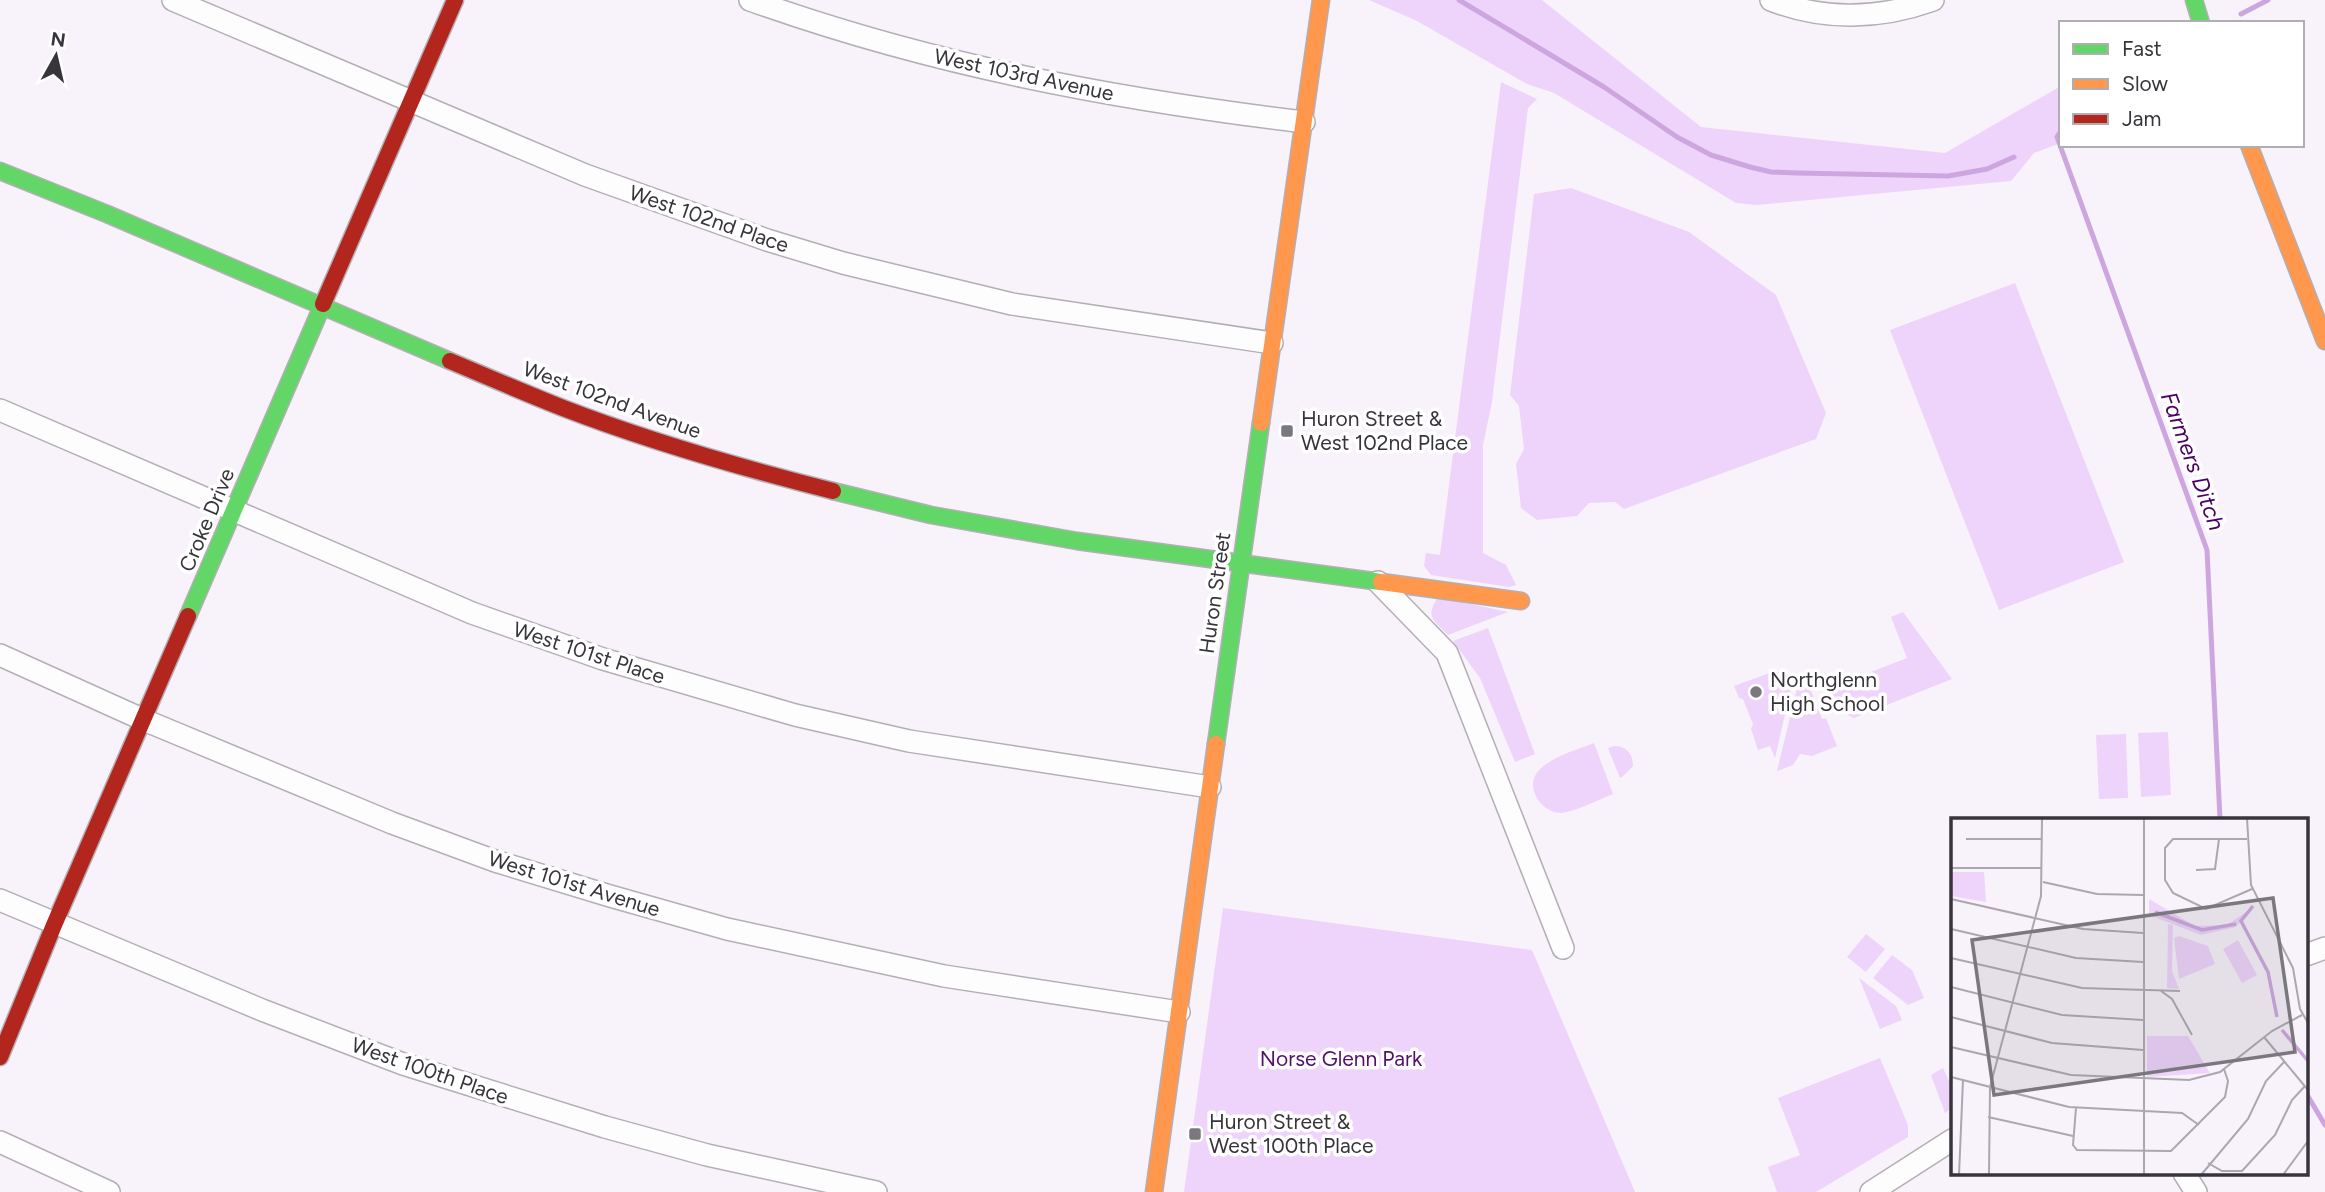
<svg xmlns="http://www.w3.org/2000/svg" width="2325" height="1192" font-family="Figtree,sans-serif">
	<rect width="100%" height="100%" fill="#f8f3fa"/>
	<path fill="#eed3fb" d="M1369 0H1542L1701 127 1945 153 2061 86V143L2034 153 2011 181 1757 205 1736 203 1554 93 1527 84 1417 21Z
		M1501 82 1537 99 1528 108 1492 402 1483 445V553L1506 565 1516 585 1509 587 1431 575 1424 566 1426 553 1440 555Z
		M1571 188 1689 232 1776 295 1826 413 1816 439 1624 509 1615 502 1589 503 1577 516 1537 520 1521 508 1516 464 1524 449 1519 406 1510 395 1534 194Z
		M2015 283 2124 562 1999 610 1890 330Z
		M1438 597 1508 612 1448 635C1433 619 1425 618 1438 597Z
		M1903 612 1952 679 1854 718 1834 707 1827 689 1907 658 1891 617Z
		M1488 628 1535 754 1515 762 1480 678 1453 641Z
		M1775 671 1794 675 1775 758 1770 746 1758 750 1751 729 1753 724 1743 699 1739 698 1734 686Z
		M1800 676 1806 677 1822 719 1826 718 1837 746 1812 756 1800 754 1793 765 1777 771Z
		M2168 732 2171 795 2141 797 2138 733Z
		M2126 734 2128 798 2099 799 2096 735Z
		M1594 743 1613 794C1600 799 1575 812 1561 813 1552 813 1543 807 1538 800 1516 765 1572 752 1594 743Z
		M1614 746C1627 746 1633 754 1633 766L1622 777 1620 778 1608 748Z
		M1223 908 1532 950 1635 1192H1184Z
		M1866 934 1885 949 1866 972 1847 957Z
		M1892 955 1912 970 1924 998 1908 1005 1873 978Z
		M1859 978 1896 1006 1902 1020 1880 1029Z
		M1880 1058 1908 1125V1137L1816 1192H1777L1768 1167 1800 1155 1778 1098Z
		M1943 1068 1949 1081 1952 1080V1108L1945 1113 1931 1075Z"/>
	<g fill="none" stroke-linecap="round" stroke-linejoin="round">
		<path stroke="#cda6df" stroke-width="5" d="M1459 0 1604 87 1677 137 1711 155 1750 167 1771 172 1797 173 1948 176 1987 169 2014 157
			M2241 14 2268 0
			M2061 131 2057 137 2207 550 2220 819
			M2306 1093 2325 1125"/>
		<defs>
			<path id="street" d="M173 0 585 175 767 240 843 263 1012 304 1272 343
				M750 0C932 65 1113 99 1304 122
				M1771 0C1824 21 1880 19 1933 0
				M0 410 472 613 603 659 795 715 909 741 1210 787
				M1378 582 1447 653 1563 948
				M0 655 144 720 392 823 495 861 610 896 727 929 944 976 1179 1012
				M0 900 262 1010 403 1064 605 1127 707 1155 876 1192
				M2306 955 2325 948
				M0 1142 109 1192
				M2184 1173 2196 1192
				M1871 1192 1952 1140"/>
			<path id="fast" d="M2194 0 2201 23
				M0 171 107 214 450 361
				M833 491 931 515 1077 541 1381 582
				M188 616 323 304
				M1216 744 1261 423"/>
			<path id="slow" d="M2249 145 2325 341
				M1261 423 1321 0
				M1381 582 1521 601
				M1154 1192 1216 744"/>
			<path id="jam" d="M323 304 455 0
				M450 361C488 377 525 393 563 408 651 442 742 468 833 491
				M0 1057 54 925 188 616"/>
		</defs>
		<use href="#street" stroke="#b3afb5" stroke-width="24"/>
		<use href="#fast" stroke="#b3afb5" stroke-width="19"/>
		<use href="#slow" stroke="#b3afb5" stroke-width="19"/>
		<use href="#jam" stroke="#b3afb5" stroke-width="19"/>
		<use href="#street" stroke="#fefdfe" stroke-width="21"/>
		<use href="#fast" stroke="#63d668" stroke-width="16"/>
		<use href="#slow" stroke="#ff974d" stroke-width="16"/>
		<use href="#jam" stroke="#b3261e" stroke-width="16"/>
	</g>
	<g fill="#7b777e" stroke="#fff" stroke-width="2.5">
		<rect x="1280" y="424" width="14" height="14" rx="3.5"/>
		<circle cx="1756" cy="692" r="7"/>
		<rect x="1188" y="1127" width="14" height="14" rx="3.5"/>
	</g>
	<g text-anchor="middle" stroke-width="7" stroke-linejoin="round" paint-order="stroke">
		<g font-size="21" fill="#38343b" stroke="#fff">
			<text transform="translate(1024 75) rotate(12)" y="7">West 103rd Avenue</text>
			<text transform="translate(709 219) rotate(19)" y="7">West 102nd Place</text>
			<text transform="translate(612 400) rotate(20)" y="7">West 102nd Avenue</text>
			<text transform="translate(207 520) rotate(-67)" y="7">Croke Drive</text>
			<text transform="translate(1215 593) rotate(-82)" y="7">Huron Street</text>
			<text transform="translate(589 653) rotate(18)" y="7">West 101st Place</text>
			<text transform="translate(574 884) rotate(17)" y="7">West 101st Avenue</text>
			<text transform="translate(430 1071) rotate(19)" y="7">West 100th Place</text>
		</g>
		<g font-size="21" fill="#38343b" stroke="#fff" text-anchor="start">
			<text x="1301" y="426">Huron Street &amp;<tspan x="1301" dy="24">West 102nd Place</tspan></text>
			<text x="1770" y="687">Northglenn<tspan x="1770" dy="24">High School</tspan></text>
			<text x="1209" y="1129">Huron Street &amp;<tspan x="1209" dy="24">West 100th Place</tspan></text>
		</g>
		<g font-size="21" fill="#550e6e" stroke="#fff">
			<text x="1341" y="1066">Norse Glenn Park</text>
		</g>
		<g font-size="23" font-style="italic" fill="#4b0063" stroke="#fff">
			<text transform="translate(2193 461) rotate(70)" y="8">Farmers Ditch</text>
		</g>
	</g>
	<g transform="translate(1951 818)">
		<rect width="357" height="357" fill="#f8f3fa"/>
		<path d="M0 54H33L35 84 0 78ZM198 81 244 108 276 107 304 88 285 109 250 117 198 97ZM217 106 222 107 221 153 228 171 216 170ZM228 118 257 128 264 146 228 161 223 120ZM287 122 306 157 291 165 272 131ZM196 218H237L259 255 196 259Z" fill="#eed3fb"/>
		<path fill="none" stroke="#cda6df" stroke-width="3.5" d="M302 88 290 103 317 154 326 199M204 94 251 112 285 106M331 212 357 243"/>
		<path fill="none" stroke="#aba7ae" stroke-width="2" d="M296 0 300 67 342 150 349 191 357 205M15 21H91M296 21H222L214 30V62L222 75 255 91 301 71M0 50H91M245 52 264 51 268 21M92 64 146 76 192 77M0 81 132 111 192 115M0 111 125 140 192 144M0 140 131 170 229 173M0 169 111 197 192 202M210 173 221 181 241 217M0 199 101 225 192 232M313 219 357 272M0 229 120 257 238 262 269 254 321 213 351 197M0 259 118 289 231 295 248 307M125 290 122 327 126 332 220 333 274 279 277 263 273 251M37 299 122 318M257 345 271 353H291L324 317 341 282 354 268M8 357 12 262M38 357 39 269 90 78 91 0M193 357V0M250 357 297 301 315 263 333 244M332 357 357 323"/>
		<path fill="#7b777e" fill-opacity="0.15" stroke="#7b777e" stroke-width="3.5" d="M322 80 344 234 43 277 21 122Z"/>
		<rect width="357" height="357" fill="none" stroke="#38343b" stroke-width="3.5"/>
	</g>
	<rect x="2059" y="21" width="245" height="126" fill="#ffffff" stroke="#afaeb1" stroke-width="2"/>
	<rect x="2073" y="44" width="35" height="10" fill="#63d668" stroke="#afaeb1" stroke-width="2"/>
	<text x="2122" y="56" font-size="21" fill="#38343b">Fast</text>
	<rect x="2073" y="79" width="35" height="10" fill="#ff974d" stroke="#afaeb1" stroke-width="2"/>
	<text x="2122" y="91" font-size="21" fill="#38343b">Slow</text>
	<rect x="2073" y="114" width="35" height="10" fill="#b3261e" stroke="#afaeb1" stroke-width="2"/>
	<text x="2122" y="126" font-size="21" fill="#38343b">Jam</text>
	<g transform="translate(56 56) rotate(8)" stroke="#ffffff" stroke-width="5" paint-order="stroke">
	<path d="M0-5L12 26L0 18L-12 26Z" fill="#38343b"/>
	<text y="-10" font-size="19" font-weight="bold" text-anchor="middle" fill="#38343b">N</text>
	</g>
</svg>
